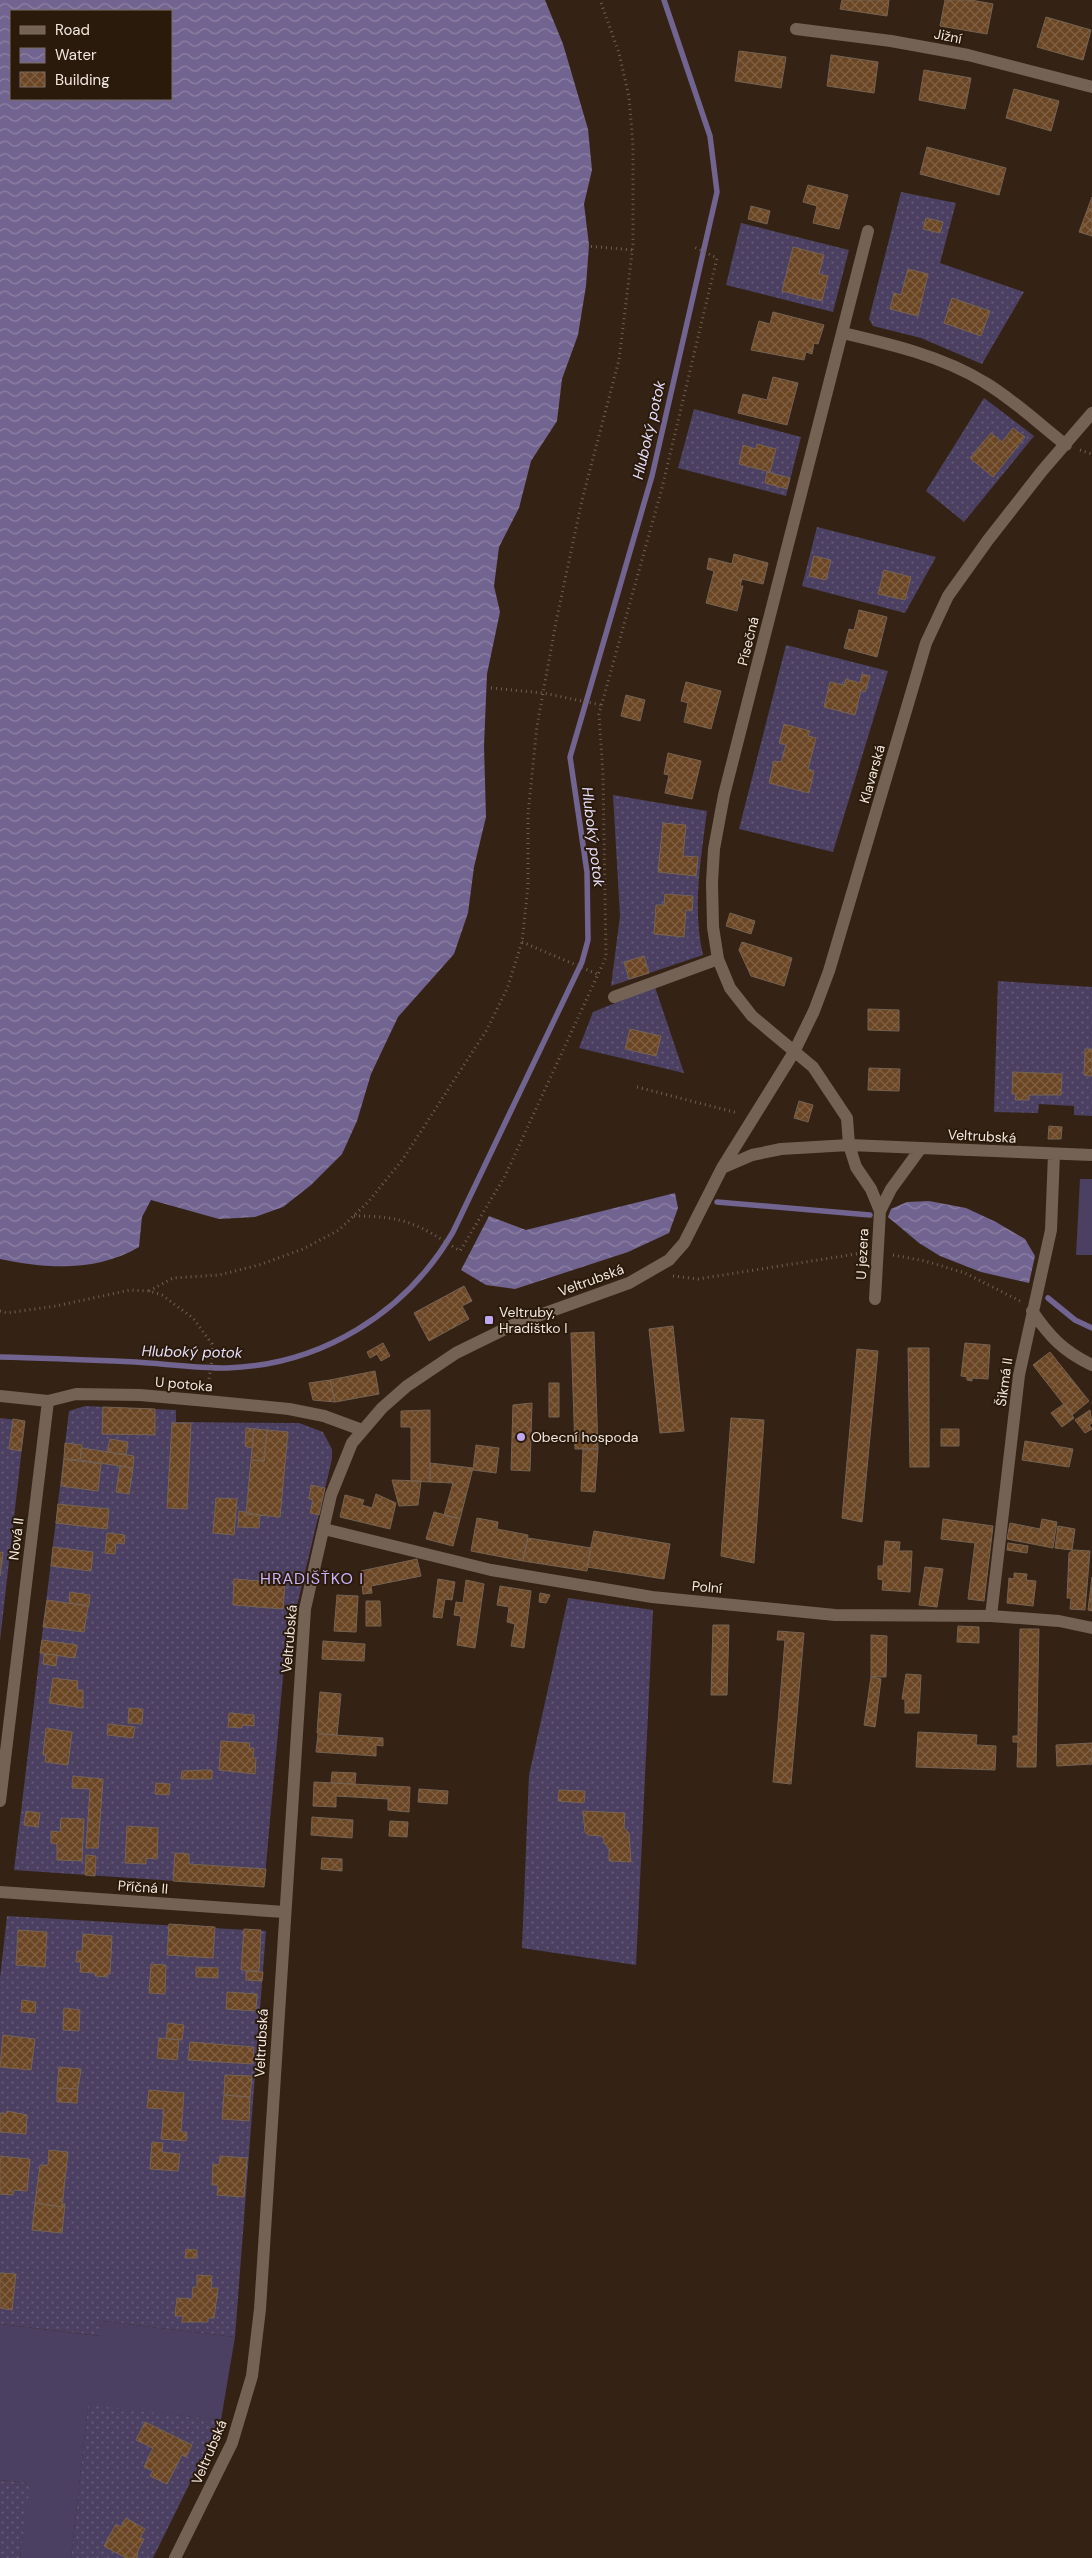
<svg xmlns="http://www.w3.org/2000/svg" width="1092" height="2558" font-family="'DM Sans',sans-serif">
	<defs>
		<pattern id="garden-dots" width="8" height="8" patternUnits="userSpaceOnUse" patternTransform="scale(1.25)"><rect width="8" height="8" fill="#4b4061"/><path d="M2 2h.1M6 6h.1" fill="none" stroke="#655c77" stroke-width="1.8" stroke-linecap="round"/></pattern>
		<pattern id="water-waves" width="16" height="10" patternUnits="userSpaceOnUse" patternTransform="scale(1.25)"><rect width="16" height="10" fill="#726490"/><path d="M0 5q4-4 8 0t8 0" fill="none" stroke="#8d82a4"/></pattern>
		<pattern id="building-cross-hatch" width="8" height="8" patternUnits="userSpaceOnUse" patternTransform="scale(1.25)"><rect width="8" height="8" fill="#6a4624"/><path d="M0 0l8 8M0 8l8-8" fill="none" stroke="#806143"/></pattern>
	</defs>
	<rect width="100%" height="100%" fill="#342315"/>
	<path fill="#4b4061" d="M1080 1179H1092V1255H1076Z
		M102 2321 235 2337 221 2420 88 2406 71 2558H20L29 2483 0 2480V2324L100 2336Z"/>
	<path fill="url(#garden-dots)" d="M901 192 956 203 940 263 1024 292 982 364 921 338 873 326 869 319Z
		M741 223 849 250 833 312 726 285Z
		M984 398 1034 436 964 522 926 491Z
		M694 409 801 437 786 496 678 468Z
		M817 527 936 557 905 613 802 586Z
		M786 645 888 671 833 852 739 829Z
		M613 795 707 811C701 859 692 908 703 955L611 986 620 916Z
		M998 981 1092 987V1116L1074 1115V1106L1039 1104 1038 1113 994 1112Z
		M655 987 684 1073 579 1048 593 1012Z
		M85 1406 176 1410V1422L299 1423 323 1432 332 1449V1459L296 1610H289L264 1887 14 1870 69 1411Z
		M0 1418 25 1421 0 1641Z
		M568 1598 653 1610 636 1965 522 1948 529 1775Z
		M7 1916 266 1931 235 2337 102 2321 101 2336 0 2324V1978Z
		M88 2405 221 2420 153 2558H71Z
		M0 2480 30 2483 20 2558H0Z"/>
	<path fill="url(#water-waves)" fill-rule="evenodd" d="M0 0H545L563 44 588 129 592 170 584 204 589 245 586 286 578 335 562 379 557 421 531 461 519 508 499 547 494 586 500 612 487 674 484 746 486 817 474 867 468 913 454 954 398 1017 371 1074 357 1121 342 1154 311 1185 283 1207 255 1217 219 1219 151 1200 142 1217 139 1247C96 1272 48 1269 0 1259ZM171 11V99H11V11Z
		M675 1193 678 1208 669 1233 628 1252 515 1289 486 1285 461 1270 489 1216 526 1230Z
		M929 1201 966 1208 996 1222 1025 1239 1035 1256 1029 1283 981 1272 940 1256 919 1243 888 1217 891 1209 907 1202Z"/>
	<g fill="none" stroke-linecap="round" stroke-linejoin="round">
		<path stroke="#726490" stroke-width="5.5" d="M717 1202 870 1215
			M1048 1298 1075 1320 1092 1328
			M0 1357C45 1358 91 1360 136 1362 166 1364 197 1368 227 1368 321 1365 405 1314 453 1232L582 962 588 940 587 872 570 757 652 476 717 192 710 136 664 0"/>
	</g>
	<path fill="url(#building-cross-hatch)" stroke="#756252" d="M842 0H889L887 16 840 9Z
		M945 0H971L993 4 987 34 940 26Z
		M1046 17 1091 30 1083 60 1037 47Z
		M739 51 786 57 781 88 735 81Z
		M831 55 878 62 874 93 827 86Z
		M924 70 971 78 965 109 919 100Z
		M1014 89 1059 101 1051 131 1006 118Z
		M927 147 1006 168 999 195 920 174Z
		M808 185 848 195 839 229 813 223 817 206 803 202Z
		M1092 197V236L1079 232Z
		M751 206 770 211 767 224 748 219Z
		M926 218 943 222 940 233 923 229Z
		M793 247 824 255 819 274 828 276 822 301 782 291Z
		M908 269 928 274 918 316 890 309 894 293 901 295Z
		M952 298 990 311 981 336 944 323Z
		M773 312 824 325 818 344 814 343 812 354 806 352 804 360 751 350 759 321 770 324Z
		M773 377 798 383 787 425 738 413 743 394 767 400Z
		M1013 428 1025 437 993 477 970 458 991 433 1002 442Z
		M757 444 776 449 770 472 739 464 743 445 756 449Z
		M767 472 790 478 787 489 765 483Z
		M734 554 768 563 763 584 742 579 740 586H743L737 611 706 603 714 571 707 569 709 558 732 564Z
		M814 556 831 560 826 580 809 576Z
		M884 570 911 577 905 600 878 594Z
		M859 610 887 617 877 657 844 648 849 629 854 630Z
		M862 674 870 676 865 692 861 690 855 715 824 707 830 682 844 685 846 679 860 683Z
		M686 682 721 691 711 729 684 722 688 703 681 701Z
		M626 695 645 700 640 721 621 716Z
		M784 724 810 731 808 736 816 738 808 769 814 771 809 793 769 783 774 761 781 762 786 745 779 743Z
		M668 753 701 761 692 799 665 793 669 775 664 774Z
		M663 823 686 825 683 856 698 857 696 876 658 872Z
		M665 894 693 896 692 911 686 910 684 937 654 934 656 905H664Z
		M730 913 755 921 751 934 726 926Z
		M742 942 792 958 784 986 751 976 739 950Z
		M644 956 649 973 629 979 624 962Z
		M868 1009 899 1010V1031L868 1030Z
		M630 1029 661 1036 656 1056 625 1049Z
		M1085 1049H1092V1076L1084 1075Z
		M869 1068 900 1069 899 1091 868 1090Z
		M1013 1072 1062 1074 1061 1095H1029V1100H1015L1016 1094H1012Z
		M799 1101 813 1105 808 1122 794 1118Z
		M1049 1126 1062 1127 1061 1139H1048Z
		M464 1286 472 1301 462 1306 469 1319 429 1341 414 1313Z
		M673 1326 684 1431 660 1433 649 1329Z
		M594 1332 598 1449H575L571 1333Z
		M383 1343 390 1356 381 1361 377 1354 370 1358 367 1352Z
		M965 1343 990 1345 988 1379 972 1378V1381L967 1380V1377L961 1376Z
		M908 1348H929V1467H910Z
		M857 1349 878 1351 862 1522 842 1518Z
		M1050 1352 1089 1401 1072 1415 1033 1365Z
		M375 1371 379 1394 335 1402 330 1380Z
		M330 1380 335 1402 313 1400 309 1383Z
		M549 1383H559V1417H549Z
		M532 1403 530 1471 511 1470 513 1405Z
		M1064 1404 1074 1418 1062 1427 1051 1413Z
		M103 1407 155 1409V1435L102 1434Z
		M430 1410V1482L411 1481V1427H401V1411Z
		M1090 1410 1092 1423 1089 1425 1092 1429 1085 1433 1075 1420Z
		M731 1418 764 1420 754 1563 721 1556Z
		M13 1419 25 1421 21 1451 9 1449Z
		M172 1423H191L187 1509 167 1508Z
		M246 1428 256 1429H254L252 1448 245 1446Z
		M254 1429 267 1430 264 1461 251 1460Z
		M941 1429H959V1446H941Z
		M267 1430 288 1432 280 1517 246 1514 251 1460 264 1461Z
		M110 1439 128 1442 126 1455 107 1452Z
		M1025 1441 1073 1449 1069 1467 1022 1460Z
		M65 1443 82 1445 80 1460 64 1459Z
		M476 1445 499 1448 496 1473 473 1470Z
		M82 1448 134 1456 133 1468 80 1460Z
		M583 1449H598L595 1492 581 1491Z
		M64 1459 101 1464 98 1491 61 1486Z
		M430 1463 473 1468 460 1519 444 1515 453 1483 430 1482Z
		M120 1466 133 1468 129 1494 116 1492Z
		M392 1480 421 1481 418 1505 399 1506Z
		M311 1485 325 1488 319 1515 310 1513 313 1500 309 1499Z
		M376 1494 396 1503 390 1529 340 1517 345 1495 364 1500 362 1505 372 1508Z
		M216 1498 237 1499 234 1535 213 1533Z
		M58 1504 109 1509 107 1529 56 1523Z
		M239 1511 260 1515 259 1528 238 1527Z
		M434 1512 460 1519 453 1546 426 1539Z
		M477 1518 498 1522 497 1529 528 1535 523 1561 471 1551Z
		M943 1519 993 1526 984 1601 968 1599 975 1543 941 1539Z
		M1042 1519 1057 1522 1053 1548 1007 1539 1010 1523 1040 1529Z
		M1058 1526 1075 1529 1072 1550 1055 1548Z
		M594 1531 670 1544 664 1579 587 1567Z
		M107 1533 125 1535 124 1544 116 1543 115 1554 105 1553Z
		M528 1538 591 1548 587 1571 523 1561Z
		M885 1541 900 1542 899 1551H912L910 1592 882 1590 883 1580 878 1579V1566H883Z
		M1008 1543 1028 1546 1027 1553 1007 1550Z
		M53 1547 93 1552 91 1571 51 1566Z
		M1073 1550 1090 1551 1085 1610 1070 1609 1071 1598H1067L1069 1553Z
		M0 1552 3 1553 0 1576Z
		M417 1559 421 1576 371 1586 372 1593 363 1594 361 1571Z
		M925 1567 943 1569 937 1607 919 1605Z
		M1014 1573 1027 1574 1026 1580 1036 1581 1033 1606 1007 1603 1009 1578 1014 1579Z
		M1092 1577V1611L1088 1610Z
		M234 1579 285 1583 283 1609 233 1605Z
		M438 1579 455 1582 452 1600 445 1599 442 1618 433 1617Z
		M466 1580 484 1584 475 1648 457 1645 461 1616 454 1615 456 1602 463 1603Z
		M500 1586 531 1591 524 1648 511 1646 515 1624 507 1622 509 1607 497 1605Z
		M70 1592 90 1595 89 1606 69 1603Z
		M540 1593 550 1595 546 1603 539 1602Z
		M337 1595 358 1596 356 1632 334 1631Z
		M47 1600 88 1606 84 1632 43 1627Z
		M366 1601H380L381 1626H366Z
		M713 1625H729L727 1695H711Z
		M958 1626 979 1627V1643L957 1642Z
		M1020 1629H1039L1036 1767H1017L1018 1742H1013V1736H1018Z
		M778 1631 804 1633 791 1784 773 1782 785 1640H777Z
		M871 1635 887 1636 886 1677H871Z
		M42 1640 77 1645 75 1658 40 1653Z
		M323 1641 365 1644 364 1661 322 1659Z
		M44 1654 57 1655 56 1666 43 1664Z
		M906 1674 921 1675 919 1713H905V1699H902Z
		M871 1677 881 1679 875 1727 864 1725Z
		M53 1678 78 1681 77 1690H83V1708L49 1703Z
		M320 1692 341 1694 337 1735 317 1733Z
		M129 1708 143 1709 142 1724 128 1723Z
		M229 1713 254 1715V1726L242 1725V1728L228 1727Z
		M108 1724 135 1727 133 1738 107 1735Z
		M46 1728 72 1732 68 1765 45 1762 46 1755H43Z
		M918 1732 977 1735 976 1745 996 1746 995 1770 916 1767Z
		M318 1734 383 1738V1746L376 1745V1756L316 1752Z
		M221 1741 250 1743 249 1748H254L253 1758H256L255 1774 219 1770Z
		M1092 1743V1764L1057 1766 1056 1745Z
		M205 1770H212V1779H181L182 1771Z
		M332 1772 356 1773 355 1784 331 1783Z
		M73 1776 103 1779 98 1848H86L90 1789 72 1788Z
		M314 1782 410 1787 409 1812 388 1810V1799L336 1796V1807L313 1806Z
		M156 1783 170 1784 169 1795 155 1794Z
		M419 1789 448 1791 447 1804 418 1802Z
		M559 1790 585 1791 584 1803 558 1801Z
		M26 1811 40 1813 38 1827 24 1825Z
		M583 1811 625 1813 624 1828 629 1833 631 1862 609 1861V1848L604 1843V1839L601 1836 588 1835 585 1832Z
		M312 1817 353 1820 352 1838 311 1835Z
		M61 1818 84 1819 82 1861 57 1860V1844L51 1843V1831L60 1832Z
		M390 1821 408 1822 407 1837 389 1836Z
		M127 1826 158 1828 157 1859 146 1858V1864L125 1863Z
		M175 1853 189 1854V1864L266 1869 264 1887 173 1881Z
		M86 1855 96 1856 95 1876 85 1875Z
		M322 1858 342 1859V1871L321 1869Z
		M169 1924 215 1927 213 1958 167 1955Z
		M244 1929 261 1930 259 1971 241 1970Z
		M18 1930 47 1932 45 1967 16 1965Z
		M83 1934 112 1936 110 1974H107V1977L95 1976V1973L80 1972 81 1962H76L77 1951H82Z
		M151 1964 166 1965 165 1994 149 1993Z
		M196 1967 218 1968V1978L196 1977Z
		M246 1971 263 1972 262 1981 246 1980Z
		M227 1992 257 1994 256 2011 226 2009Z
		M22 2000 36 2002 35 2013 21 2012Z
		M64 2008 80 2010 79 2031 63 2030Z
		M168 2023 184 2025 182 2040 166 2038Z
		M3 2035 35 2039 31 2070 0 2067Z
		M159 2038 179 2040 177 2060 157 2058Z
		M190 2042 254 2047 253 2064 188 2060Z
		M59 2067 81 2069 78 2089 57 2088Z
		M225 2075 252 2076 250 2097 224 2095Z
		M57 2088 78 2089 77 2103 57 2102Z
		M149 2090 184 2093 181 2132H187L186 2141 161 2139 164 2109 147 2108Z
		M224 2095 250 2097 249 2121 222 2119Z
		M7 2111 27 2115 26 2134 0 2132V2113L6 2114Z
		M152 2142 163 2143 162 2152 180 2154 178 2171 150 2169Z
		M49 2150 68 2152 62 2207 35 2203 40 2165H48Z
		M0 2156 30 2159 27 2191 14 2190 13 2195 0 2194Z
		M220 2156 247 2158 244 2197 217 2195 218 2185H212L213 2164 219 2165Z
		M35 2203 62 2207V2204H65L62 2233 32 2230Z
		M186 2249 197 2250V2258H185Z
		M0 2273 16 2274 12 2310 0 2308Z
		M197 2275 212 2276 211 2288H218L214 2318H208V2322H182L183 2316H175L177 2298 192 2299 193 2287H197Z
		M145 2422 192 2445 186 2457 182 2455 167 2484 150 2476 153 2471 144 2467 153 2448 136 2440Z
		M126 2518 145 2529 140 2538 144 2539 138 2550 137 2558H126L104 2546 116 2524 121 2527Z"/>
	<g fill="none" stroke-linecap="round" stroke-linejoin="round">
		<path stroke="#6f6053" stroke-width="3" stroke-dasharray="1 4" stroke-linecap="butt" d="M586 246 633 250
			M1080 450 1092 454
			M491 688 543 693 601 705
			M522 942 597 974
			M637 1087 738 1113
			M354 1216C405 1216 418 1224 460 1251L505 1176 606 957 603 775 599 714 662 488 717 258 692 246
			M893 1255 925 1261 965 1273 1020 1301
			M673 1276 698 1279 862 1253
			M149 1291 173 1278 219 1275 259 1265 303 1249 339 1230 369 1201 403 1159 486 1031 507 989 522 942 528 886V814L537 726 556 622 582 500 619 360 633 245V146L629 97 619 53 600 0
			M0 1311 7 1313 56 1306 130 1290 149 1291 162 1295 193 1318 212 1344 213 1354 208 1385"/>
		<path stroke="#746254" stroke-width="12" d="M796 29 891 41 968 55 1092 87
			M868 231 724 795 714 849 712 882 713 927 718 959 730 988 752 1016 813 1067 847 1118 849 1145 856 1167 871 1189 880 1211 875 1299
			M843 333C890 344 942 356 984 382 1013 399 1039 424 1066 445
			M614 997 718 959
			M722 1168 794 1052 814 1011 829 971 926 643 948 596 988 540 1042 471 1092 413
			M880 1211 891 1189 921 1148
			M1032 1311C1050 1337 1063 1351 1092 1365
			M0 1396 48 1401 76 1394 140 1395 207 1401 289 1409 324 1416 362 1430
			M324 1529 491 1570 652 1597 835 1615 991 1616 1059 1621 1092 1628
			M991 1616 1019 1375 1051 1230 1054 1154
			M0 1801 48 1401
			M0 1892 284 1912
			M175 2558 232 2443 252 2376 260 2309 305 1609 331 1495 352 1443 382 1408 407 1386 456 1353 515 1324 629 1283 669 1260 684 1243 722 1168 752 1155 781 1149 849 1145 1092 1155"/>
	</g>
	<g fill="#c1a8f3" stroke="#2a1a0c" stroke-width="2">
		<rect x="484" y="1315" width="10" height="10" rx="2.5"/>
		<circle cx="521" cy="1437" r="5"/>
	</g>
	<g text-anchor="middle" stroke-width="4" stroke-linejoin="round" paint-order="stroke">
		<g font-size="14" fill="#f2e7de" stroke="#2a1a0c">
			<text transform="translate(948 36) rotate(11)" y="5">Jižní</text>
			<text transform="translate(748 641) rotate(-76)" y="5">Písečná</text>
			<text transform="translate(872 774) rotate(-74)" y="5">Klavarská</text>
			<text transform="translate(982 1136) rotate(3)" y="5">Veltrubská</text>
			<text transform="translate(862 1254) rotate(-87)" y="5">U jezera</text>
			<text transform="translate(591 1280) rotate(-20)" y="5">Veltrubská</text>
			<text transform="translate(1004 1382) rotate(-82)" y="5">Šikmá II</text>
			<text transform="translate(184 1384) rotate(5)" y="5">U potoka</text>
			<text transform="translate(16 1539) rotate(-83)" y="5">Nová II</text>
			<text transform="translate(707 1587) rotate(5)" y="5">Polní</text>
			<text transform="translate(289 1639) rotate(-85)" y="5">Veltrubská</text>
			<text transform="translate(143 1887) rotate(4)" y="5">Příčná II</text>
			<text transform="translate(261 2043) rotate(-87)" y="5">Veltrubská</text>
			<text transform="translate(209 2452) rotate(-67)" y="5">Veltrubská</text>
		</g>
		<g font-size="14" fill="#f2e7de" stroke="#2a1a0c" text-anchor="start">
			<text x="499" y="1317">Veltruby,<tspan x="499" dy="16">Hradištko I</tspan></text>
			<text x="531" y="1442">Obecní hospoda</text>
		</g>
		<g font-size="15" font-style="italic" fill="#e7dffc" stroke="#2a1a0c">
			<text transform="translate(649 430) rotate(-77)" y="5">Hluboký potok</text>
			<text transform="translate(593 837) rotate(83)" y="5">Hluboký potok</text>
			<text transform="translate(192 1352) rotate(1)" y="5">Hluboký potok</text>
		</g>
		<g font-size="16" letter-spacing="1" fill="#cab3fa" stroke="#2a1a0c">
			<text x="312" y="1584">HRADIŠŤKO I</text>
		</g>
	</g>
	<rect x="10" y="10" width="162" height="90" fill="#2a1a0c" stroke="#7a6c60"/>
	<rect x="20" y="26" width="25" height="8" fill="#746254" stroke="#7a6c60"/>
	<text x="55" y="35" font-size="15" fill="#f2e7de">Road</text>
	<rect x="20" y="48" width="25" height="15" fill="url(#water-waves)" stroke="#7a6c60"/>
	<text x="55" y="60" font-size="15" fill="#f2e7de">Water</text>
	<rect x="20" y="72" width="25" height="15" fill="url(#building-cross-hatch)" stroke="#7a6c60"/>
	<text x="55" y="85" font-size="15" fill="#f2e7de">Building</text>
</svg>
